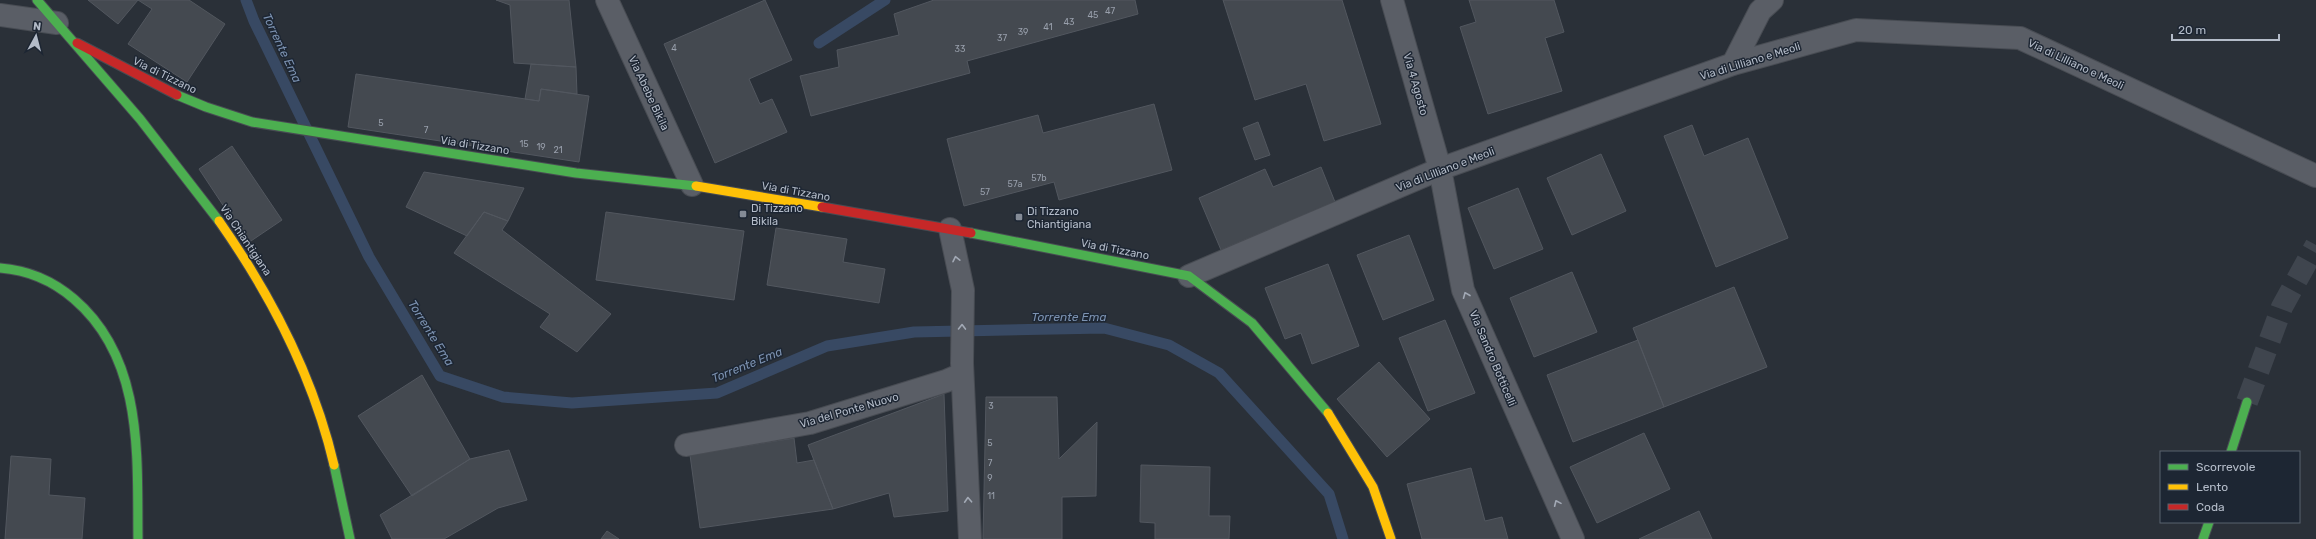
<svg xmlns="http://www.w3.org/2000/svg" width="2316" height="539" font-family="Rubik,sans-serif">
	<rect width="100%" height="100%" fill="#2a3038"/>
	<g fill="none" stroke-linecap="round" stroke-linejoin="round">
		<path stroke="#384963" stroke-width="11" d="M246 0 254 21 369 257 440 376 503 397 572 403 717 393 827 346 914 332 1104 328 1169 345 1219 373 1329 494 1343 539
			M819 43 885 0"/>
	</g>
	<path fill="#444950" stroke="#52575f" d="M88 0H138L118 24Z
		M138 0H189L225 24 187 82 128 44 152 9Z
		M496 0H569L576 67 514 63 510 5Z
		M765 0 792 60 749 79 760 104 772 99 787 132 715 163 664 44Z
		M934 0H1135L1138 14 967 61 970 73 811 116 800 76 839 67 837 50 899 35 894 14Z
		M1223 0H1342L1381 124 1324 141 1306 84 1255 100Z
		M1469 0H1554L1564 32 1545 38 1562 91 1488 114 1460 27 1476 22Z
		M531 64 576 67 577 94 541 89 539 101 525 99Z
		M356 74 539 101 541 89 589 96 579 162 348 127Z
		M1154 104 1172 170 1059 200 1054 182 964 206 947 139 1038 115 1043 133Z
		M1258 122 1270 155 1255 160 1243 128Z
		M1692 125 1704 156 1748 138 1788 238 1716 267 1664 136Z
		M232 146 282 220 248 243 199 169Z
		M1601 154 1626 211 1572 235 1547 178Z
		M1321 167 1335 202 1221 250 1199 198 1265 169 1273 187Z
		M424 172 524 188 508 221 484 212 467 236 406 207Z
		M1518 188 1543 249 1494 269 1468 208Z
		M484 212 508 221 502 230 611 314 577 352 540 327 550 314 454 253Z
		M606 212 744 231 734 300 596 280Z
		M776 228 847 239 843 262 885 269 879 303 767 285Z
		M1409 235 1434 300 1383 320 1357 255Z
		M1328 264 1359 346 1312 364 1301 333 1285 339 1265 288Z
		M1572 272 1597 332 1534 357 1510 298Z
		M1734 287 1767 367 1664 407 1633 328Z
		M1445 320 1475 393 1428 411 1399 338Z
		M1638 340 1664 407 1573 442 1547 375Z
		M1379 362 1430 419 1387 457 1337 399Z
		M422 375 470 459 412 496 358 416Z
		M944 394 948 511 894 517 889 493 833 509 808 445Z
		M986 397H1057L1059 459 1097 422 1096 496 1062 497V539H983Z
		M1644 433 1670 489 1597 523 1570 467Z
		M794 438 797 463 814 460 833 509 700 528 690 455Z
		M509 450 527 500 498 508 444 539H392L380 515 470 459Z
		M11 456 51 459 49 495 85 498 82 539H5Z
		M1141 465 1210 467 1209 516H1230L1229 539H1155V523L1140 522Z
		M1471 468 1485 521 1502 517 1508 539H1422L1407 484Z
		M1699 511 1712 539H1639Z
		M607 531 619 539H601Z"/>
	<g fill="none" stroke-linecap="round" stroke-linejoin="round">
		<path stroke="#3f454e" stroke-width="22" stroke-dasharray="22 11" stroke-linecap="butt" d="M2247 402 2282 307 2316 245"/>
		<defs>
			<path id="street" d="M607 0 692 185
				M1392 0 1440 169 1463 290 1573 539
				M0 15 57 23
				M1733 64 1760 11 1772 0
				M950 229 963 290 962 363 970 539
				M1189 276 1440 169 1733 64 1856 30 2020 38 2316 176
				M686 445 810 423 946 381 962 374"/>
			<path id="fast" d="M37 0 140 119 219 221
				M177 95 206 107 252 122 576 173 696 186
				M971 233 1189 276 1252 323 1328 413
				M0 268C27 270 53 281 74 299 144 359 137 455 138 539
				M2231 452 2247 402
				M334 465 350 539
				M2203 539 2209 522"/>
			<path id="slow" d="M696 186 822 207
				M219 221C271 295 313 375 334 465
				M1328 413 1373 487 1391 539"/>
			<path id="jam" d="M77 43 177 95
				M822 207 971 233"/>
		</defs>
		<use href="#street" stroke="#484c53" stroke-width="24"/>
		<use href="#fast" stroke="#484c53" stroke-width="11"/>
		<use href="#slow" stroke="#484c53" stroke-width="11"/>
		<use href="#jam" stroke="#484c53" stroke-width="11"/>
		<use href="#street" stroke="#5a5e66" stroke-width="22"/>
		<use href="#fast" stroke="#4caf50" stroke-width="9"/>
		<use href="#slow" stroke="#ffc107" stroke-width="9"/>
		<use href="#jam" stroke="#c62828" stroke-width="9"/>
	</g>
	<defs><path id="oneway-chevron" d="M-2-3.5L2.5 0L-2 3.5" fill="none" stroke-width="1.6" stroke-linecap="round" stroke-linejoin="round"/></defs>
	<g stroke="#a2a9b5">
		<use href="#oneway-chevron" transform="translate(956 259) rotate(-102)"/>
		<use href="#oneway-chevron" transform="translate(1466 295) rotate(-112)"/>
		<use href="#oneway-chevron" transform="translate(962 327) rotate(-89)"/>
		<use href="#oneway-chevron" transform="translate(968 500) rotate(-93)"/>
		<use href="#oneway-chevron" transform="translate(1557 503) rotate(-114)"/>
	</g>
	<g fill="#848b96" stroke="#1d2633" stroke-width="1.5">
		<rect x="739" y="210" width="8" height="8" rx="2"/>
		<rect x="1015" y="213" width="8" height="8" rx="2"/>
	</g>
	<g text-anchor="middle" stroke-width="3" stroke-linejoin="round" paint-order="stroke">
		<g font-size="9" fill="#989fab">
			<text x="1110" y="14">47</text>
			<text x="1093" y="18">45</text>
			<text x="1069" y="25">43</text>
			<text x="1048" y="30">41</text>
			<text x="1023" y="35">39</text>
			<text x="1002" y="41">37</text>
			<text x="674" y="51">4</text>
			<text x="960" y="52">33</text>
			<text x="381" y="126">5</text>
			<text x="426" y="133">7</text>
			<text x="524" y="147">15</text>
			<text x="541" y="150">19</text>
			<text x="558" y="153">21</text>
			<text x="1039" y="181">57b</text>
			<text x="1015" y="187">57a</text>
			<text x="985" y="195">57</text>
			<text x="991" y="409">3</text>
			<text x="990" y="446">5</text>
			<text x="990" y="466">7</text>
			<text x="990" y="481">9</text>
			<text x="991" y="499">11</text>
		</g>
		<g font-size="11" fill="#b4bcc9" stroke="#1d2633">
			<text transform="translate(1750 61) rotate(-17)" y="4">Via di Lilliano e Meoli</text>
			<text transform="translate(2076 64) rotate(25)" y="4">Via di Lilliano e Meoli</text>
			<text transform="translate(165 75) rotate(26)" y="4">Via di Tizzano</text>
			<text transform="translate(1416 84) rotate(74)" y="4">Via 4 Agosto</text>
			<text transform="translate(649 93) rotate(65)" y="4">Via Abebe Bikila</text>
			<text transform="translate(475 145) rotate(9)" y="4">Via di Tizzano</text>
			<text transform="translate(1445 169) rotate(-21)" y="4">Via di Lilliano e Meoli</text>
			<text transform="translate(796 191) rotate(10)" y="4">Via di Tizzano</text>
			<text transform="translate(246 240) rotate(56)" y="4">Via Chiantigiana</text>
			<text transform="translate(1115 249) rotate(11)" y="4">Via di Tizzano</text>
			<text transform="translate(1493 358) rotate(67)" y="4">Via Sandro Botticelli</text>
			<text transform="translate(849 410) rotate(-16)" y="4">Via del Ponte Nuovo</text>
		</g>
		<g font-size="11" fill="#b4bcc9" stroke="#1d2633" text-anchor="start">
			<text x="751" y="212">Di Tizzano<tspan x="751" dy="13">Bikila</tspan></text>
			<text x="1027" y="215">Di Tizzano<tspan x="1027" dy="13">Chiantigiana</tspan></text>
		</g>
		<g font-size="12" font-style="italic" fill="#7c92b1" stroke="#1d2633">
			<text transform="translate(282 48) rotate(65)" y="4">Torrente Ema</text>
			<text x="1069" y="321">Torrente Ema</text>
			<text transform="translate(431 333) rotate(58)" y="4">Torrente Ema</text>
			<text transform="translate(747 365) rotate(-22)" y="4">Torrente Ema</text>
		</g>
	</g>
	<rect x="2160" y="451" width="140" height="72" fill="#1d2633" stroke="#59626f"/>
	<rect x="2168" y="464" width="20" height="6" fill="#4caf50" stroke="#59626f"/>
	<text x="2196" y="471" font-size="12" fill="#b4bcc9">Scorrevole</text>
	<rect x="2168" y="484" width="20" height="6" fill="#ffc107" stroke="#59626f"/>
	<text x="2196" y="491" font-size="12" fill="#b4bcc9">Lento</text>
	<rect x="2168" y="504" width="20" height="6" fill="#c62828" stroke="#59626f"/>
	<text x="2196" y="511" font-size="12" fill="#b4bcc9">Coda</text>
	<g transform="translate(36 36) rotate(7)" stroke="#1d2633" stroke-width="3" paint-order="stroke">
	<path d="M0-3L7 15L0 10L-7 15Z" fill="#b4bcc9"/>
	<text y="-6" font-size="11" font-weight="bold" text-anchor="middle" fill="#b4bcc9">N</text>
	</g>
	<path d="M2172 34v6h107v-6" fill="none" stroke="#b4bcc9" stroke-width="2"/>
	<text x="2178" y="34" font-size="12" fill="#b4bcc9" stroke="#1d2633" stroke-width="3" paint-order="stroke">20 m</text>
</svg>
